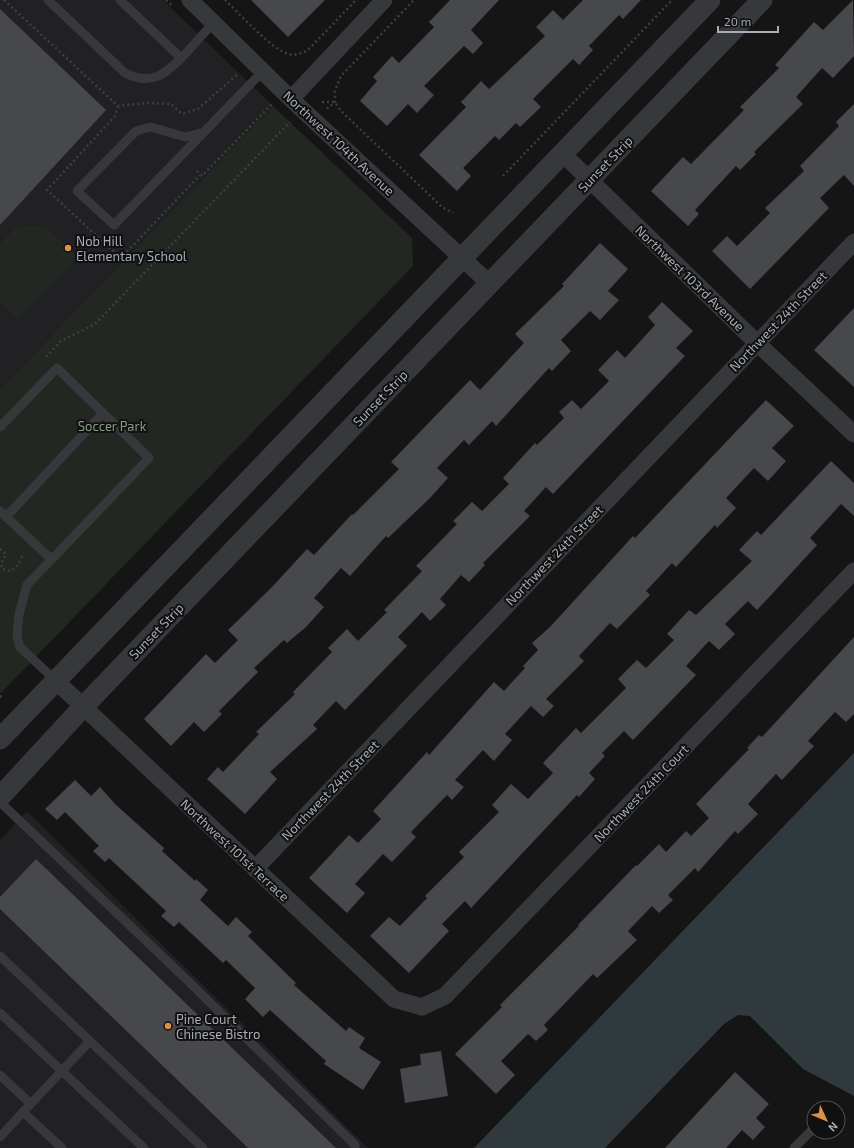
<svg xmlns="http://www.w3.org/2000/svg" width="854" height="1148" font-family="'Exo 2',sans-serif">
	<rect width="100%" height="100%" fill="#151516"/>
	<path fill="#212123" d="M0 0H163L273 106 0 389Z
		M27 811 368 1148H0V840Z"/>
	<path fill="#222821" d="M273 106 412 238 413 266 0 694V389Z
		M44 225 78 257 18 319 0 301V244L17 227Z"/>
	<path fill="#30393d" d="M854 753V1096L803 1069 750 1016 738 1015 724 1024 605 1148H474Z"/>
	<path fill="#47484b" d="M251 0H325L288 37Z
		M450 0H499L471 30 483 43 473 54 464 46 424 86 434 95 417 113 408 104 387 126 360 101 377 81 373 77 392 56 399 63 434 27 429 22Z
		M583 0H641L623 19 619 15 589 46 593 50 579 65 573 59 533 99 541 107 520 127 516 123 499 140 495 136 463 168 471 176 457 191 419 155 466 107 461 102 481 81 489 89 545 36 536 27 553 10 563 20Z
		M853 0 854 56 833 78 822 68 796 97 803 104 754 152 756 154 740 170 736 166 695 210 699 214 688 226 651 191 683 157 691 164 744 110 740 107 779 68 775 65 814 22 823 30Z
		M0 9 106 110 0 225Z
		M854 104V186L844 175 820 198 829 208 750 289 712 251 727 236 737 246 770 213 765 208 804 171 800 166 839 126 836 122Z
		M600 243 628 269 608 291 619 300 600 320 590 311 561 340 571 351 552 371 549 368 496 426 492 421 469 445 464 440 437 468 448 478 430 498 388 538 386 536 350 576 341 568 314 598 324 607 306 627 287 643 284 640 254 668 258 672 219 711 222 714 204 732 194 722 171 746 144 719 206 654 215 663 238 640 228 630 272 587 307 549 314 555 352 514 353 515 399 469 391 462 470 380 480 390 524 343 515 334 564 286 562 284Z
		M662 302 693 331 676 348 685 356 553 494 546 487 524 511 530 516 483 563 485 565 469 582 461 575 440 599 446 605 430 621 422 612 398 637 407 646 345 710 336 701 313 725 317 729 270 772 277 779 245 814 207 779 218 767 223 772 259 734 256 732 295 694 293 692 332 652 328 648 347 629 358 641 387 612 384 610 422 571 416 566 457 524 453 521 472 502 482 511 509 484 503 478 535 443 537 445 564 418 559 412 572 400 581 409 609 381 598 370 617 350 625 358 655 325 648 317Z
		M854 308V387L814 350Z
		M766 400 794 426 772 448 786 461 768 481 754 468 726 498 736 508 717 528 715 525 676 567 672 563 646 591 650 595 617 629 610 623 579 656 584 661 546 699 554 706 543 717 531 706 505 734 512 740 494 761 483 750 455 780 464 787 452 800 447 795 411 832 416 837 392 862 383 854 355 884 365 893 347 913 309 878 349 835 358 843 381 819 373 811 427 752 429 755 494 682 504 691 525 668 523 666 538 650 532 643 550 627 633 536 635 538Z
		M831 461 854 483V516L841 504 810 538 817 545 772 594 757 610 748 601 725 624 735 634 719 650 709 641 686 666 696 675 633 740 624 731 602 753 605 756 589 773 595 779 579 797 577 795 471 908 465 901 442 924 449 931 409 973 370 936 389 917 400 926 427 898 425 896 464 857 459 852 499 812 492 805 511 784 528 799 553 773 543 763 576 728 581 733 626 688 618 679 637 660 646 668 674 640 667 634 689 610 696 615 752 561 739 550 757 531 761 535Z
		M854 637V714L846 722 835 712 808 741 814 746 782 780 776 774 748 804 758 814 738 834 735 831 698 872 695 868 668 895 673 900 659 913 652 906 628 931 637 940 597 978 593 974 544 1025 548 1030 536 1041 528 1034 501 1061 515 1075 496 1094 455 1054 502 1007 500 1005 579 926 578 925 636 865 637 866 659 844 666 852 686 831 691 836 709 818 696 804 749 749 747 748 759 735 762 737Z
		M75 780 91 796 100 787 115 804 164 848 162 851 195 881 196 879 208 890 200 900 228 926 236 917 252 932 248 936 296 983 294 985 346 1031 349 1027 365 1038 359 1048 381 1062 363 1090 324 1064 326 1061 270 1010 263 1017 245 999 255 988 226 960 223 963 179 922 174 927 161 916 166 911 109 858 105 862 93 851 99 846 65 812 57 820 45 809Z
		M36 859 336 1148H248L0 909V897Z
		M441 1051 448 1096 405 1103 400 1069 421 1065 420 1054Z
		M735 1072 769 1104 756 1118 765 1127 753 1140 742 1130 726 1148H665Z"/>
	<g fill="none" stroke-linecap="round" stroke-linejoin="round">
		<path stroke="#3c3f42" stroke-width="2.5" stroke-dasharray="2 3" stroke-linecap="butt" d="M4 0 118 106 147 103 171 104 182 114 198 109 239 73
			M166 0 172 5
			M225 0C238 12 274 52 289 54 295 56 301 53 307 51L356 0
			M322 102H335L341 111 442 207 453 213
			M118 106 115 116 47 190 121 258 200 175
			M327 109 335 102V90L341 76 414 0
			M197 171 202 176 272 104
			M503 176 672 0
			M46 357 61 341 95 324 290 122
			M0 549 6 554 1 564 2 569 10 571 18 565 24 553
			M0 696 2 697"/>
		<path stroke="#36383b" stroke-width="9" d="M48 0 125 73C135 78 147 81 158 76 175 69 200 37 213 23
			M120 0 180 57
			M204 132 114 225 77 191 136 131 151 127 185 137 204 132 263 71
			M0 427 57 368 149 458 27 585 19 614 17 637 20 647 56 681
			M0 511 51 559
			M6 517 103 413
			M0 802 185 978 355 1145V1148
			M0 956 203 1148
			M0 1013 144 1148
			M0 1075 31 1104
			M23 1112 90 1041
			M0 1137 23 1112 62 1148
			M794 1148 814 1128"/>
		<path stroke="#36383b" stroke-width="17" d="M190 0 293 101 490 284
			M291 99 384 0
			M562 153 757 343 854 434
			M56 681 394 999 422 1007 445 996 854 571
			M255 869 854 242"/>
		<path stroke="#36383b" stroke-width="21" d="M0 739 710 0
			M0 797 83 707 762 0"/>
	</g>
	<g fill="#da9049" stroke="#101011" stroke-width="1.5">
		<circle cx="68" cy="248" r="4"/>
		<circle cx="168" cy="1026" r="4"/>
	</g>
	<g text-anchor="middle" stroke-width="4" stroke-linejoin="round" paint-order="stroke">
		<g font-size="13" fill="#a8aeb5" stroke="#101011">
			<text transform="translate(339 143) rotate(43)" y="5">Northwest 104th Avenue</text>
			<text transform="translate(605 164) rotate(-46)" y="5">Sunset Strip</text>
			<text transform="translate(690 278) rotate(44)" y="5">Northwest 103rd Avenue</text>
			<text transform="translate(778 321) rotate(-46)" y="5">Northwest 24th Street</text>
			<text transform="translate(380 398) rotate(-46)" y="5">Sunset Strip</text>
			<text transform="translate(554 555) rotate(-46)" y="5">Northwest 24th Street</text>
			<text transform="translate(156 631) rotate(-46)" y="5">Sunset Strip</text>
			<text transform="translate(330 790) rotate(-46)" y="5">Northwest 24th Street</text>
			<text transform="translate(641 793) rotate(-46)" y="5">Northwest 24th Court</text>
			<text transform="translate(235 850) rotate(43)" y="5">Northwest 101st Terrace</text>
		</g>
		<g font-size="13" fill="#a8aeb5" stroke="#101011" text-anchor="start">
			<text x="76" y="246">Nob Hill<tspan x="76" dy="15">Elementary School</tspan></text>
			<text x="176" y="1024">Pine Court<tspan x="176" dy="15">Chinese Bistro</tspan></text>
		</g>
		<g font-size="13" fill="#859d82" stroke="#101011">
			<text x="112" y="431">Soccer Park</text>
		</g>
	</g>
	<g transform="translate(826 1120) rotate(134)"><circle r="19" fill="#101011" stroke="#4d4f53"/>
	<path d="M0-3L7 15L0 10L-7 15Z" fill="#da9049"/>
	<text y="-6" font-size="11" font-weight="bold" text-anchor="middle" fill="#a8aeb5">N</text>
	</g>
	<path d="M718 26v6h60v-6" fill="none" stroke="#a8aeb5" stroke-width="2"/>
	<text x="724" y="26" font-size="12" fill="#a8aeb5" stroke="#101011" stroke-width="3" paint-order="stroke">20 m</text>
</svg>
